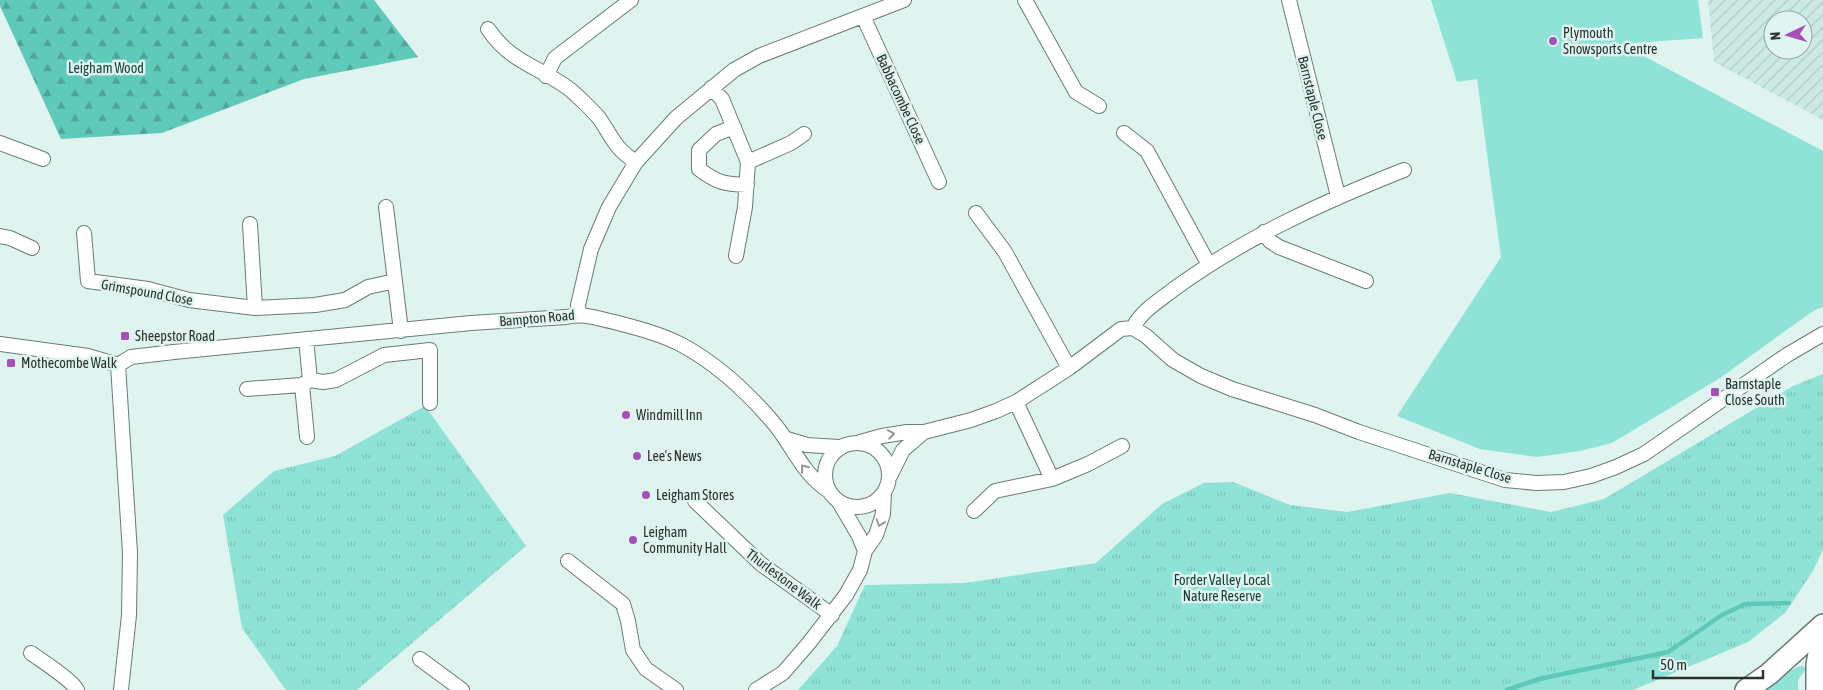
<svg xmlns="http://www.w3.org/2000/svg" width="1823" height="690" font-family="'Asap Condensed',sans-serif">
	<defs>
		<pattern id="industrial-furrows" width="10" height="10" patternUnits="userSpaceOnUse" patternTransform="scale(1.25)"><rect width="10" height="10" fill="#cceae4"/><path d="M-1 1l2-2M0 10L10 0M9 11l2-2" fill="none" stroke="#afc9c4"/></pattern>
		<pattern id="forest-firs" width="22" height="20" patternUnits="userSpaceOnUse" patternTransform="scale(1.25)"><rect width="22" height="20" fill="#5fc9ba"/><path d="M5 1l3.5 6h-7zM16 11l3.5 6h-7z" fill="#4fa498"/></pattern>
		<pattern id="park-tufts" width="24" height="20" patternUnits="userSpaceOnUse" patternTransform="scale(1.25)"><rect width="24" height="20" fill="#8ee3d6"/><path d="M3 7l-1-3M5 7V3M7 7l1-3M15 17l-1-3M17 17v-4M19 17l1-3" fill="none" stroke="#7bc3b8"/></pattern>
	</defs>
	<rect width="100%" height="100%" fill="#dff3ef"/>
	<path fill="url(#industrial-furrows)" fill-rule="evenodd" d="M1708 0H1823V120L1714 62ZM1773 20H1803V50H1773Z"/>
	<path fill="#8ee3d6" d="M1431 0H1698L1703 38 1621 44 1823 151V307L1815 310 1799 321 1720 378 1612 443 1580 451 1537 457 1480 449 1397 416 1501 257 1477 79 1457 82Z
		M1803 666 1806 669 1798 680V690H1760L1797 667Z"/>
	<path fill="url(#forest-firs)" d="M0 0H374L418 57 304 79 162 133 61 139 0 6Z"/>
	<path fill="url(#park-tufts)" d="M1823 374V550L1813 571 1785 613 1748 642 1633 690H798L837 646 865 585 965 583 1096 563 1162 504 1204 483 1233 482 1290 505 1347 512 1450 493 1551 512 1604 499 1793 386Z
		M425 406 526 546 357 690H286L242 628 223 515 274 471 335 456Z"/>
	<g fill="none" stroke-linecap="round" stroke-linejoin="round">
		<path stroke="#5dc7b8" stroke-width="4.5" d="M1507 690 1539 679 1668 652 1722 615 1745 604 1789 603"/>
		<defs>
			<path id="minor" d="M1025 0 1076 92 1099 106
				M1289 0 1338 196
				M863 16 939 182
				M488 29C511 63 538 66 568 88 576 94 593 111 599 118 613 138 614 148 636 162
				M546 76 555 58 631 0
				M711 88 722 99 748 162 745 207 736 256
				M734 127 716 134 699 150V169C717 183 725 184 747 185
				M1124 133 1147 151 1209 265
				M0 143 43 159
				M748 162 791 143 804 134
				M386 207 401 331
				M976 213 1005 252 1069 368
				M250 224 255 308
				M1264 232 1270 241 1279 247 1366 281
				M84 233 88 281 148 289 189 300 255 308 315 305 345 300 368 287 395 281
				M0 236 10 238 32 248
				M579 314 578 305 591 249 609 207 636 162 676 118 734 70 759 56 904 0
				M1133 328C1141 311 1159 301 1174 289 1244 238 1323 202 1404 170
				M306 339 310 380
				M0 344 88 356 118 365 131 357 174 352 471 323 566 317C585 313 595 318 614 322 637 328 661 334 682 345 717 364 747 392 772 421 793 445 801 473 829 491
				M118 365 130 553 129 615 121 690
				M302 385 307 437
				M247 389 302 385 310 380 323 382 336 380 384 355 430 350V403
				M1016 402 1052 479
				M787 439 807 445 839 447
				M860 442 882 436 907 432H924L971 420 996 411 1016 402 1069 368 1121 329 1133 328 1146 336 1173 360 1201 376 1232 389 1315 415 1359 432 1505 480 1536 483 1564 482 1591 476 1616 467 1644 454 1787 355 1823 334
				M825 475a32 32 0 1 1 64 0a32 32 0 1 1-64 0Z
				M890 476 903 450 924 432
				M695 501 761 564 832 615
				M839 502 859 536 865 551
				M974 511 995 491 1052 479 1088 464 1122 446
				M568 561 623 604 628 621 633 650 646 669 676 690
				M31 653C42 661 72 680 77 690
				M420 659 462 690
				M756 690 783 673 809 643 846 595 860 570 865 551 876 535 883 514 884 493"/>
			<path id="primary" d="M1746 690 1769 674 1823 625
				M1817 690V665L1823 630"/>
		</defs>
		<use href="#minor" stroke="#697b78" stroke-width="16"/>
		<use href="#primary" stroke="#697b78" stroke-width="24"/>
		<use href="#minor" stroke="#fff" stroke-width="14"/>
		<use href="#primary" stroke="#fff" stroke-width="21"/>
	</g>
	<defs><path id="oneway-chevron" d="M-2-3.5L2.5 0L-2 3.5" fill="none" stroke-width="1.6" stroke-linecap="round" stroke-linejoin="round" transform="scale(1.25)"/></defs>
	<g stroke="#949898">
		<use href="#oneway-chevron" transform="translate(891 434) rotate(-9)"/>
		<use href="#oneway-chevron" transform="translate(804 468) rotate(-128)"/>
		<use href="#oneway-chevron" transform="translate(880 523) rotate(109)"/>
	</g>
	<g fill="#a84eba" stroke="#dff3ef" stroke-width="2">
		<circle cx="1553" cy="41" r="5"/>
		<rect x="120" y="331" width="10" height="10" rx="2.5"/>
		<rect x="6" y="358" width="10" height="10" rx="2.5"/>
		<rect x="1710" y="387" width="10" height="10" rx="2.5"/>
		<circle cx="626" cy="415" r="5"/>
		<circle cx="637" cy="456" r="5"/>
		<circle cx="646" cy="495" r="5"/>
		<circle cx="633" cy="540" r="5"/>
	</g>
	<g text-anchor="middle" stroke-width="5" stroke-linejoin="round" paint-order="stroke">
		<g font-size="14" fill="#2a3230" stroke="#dff3ef" text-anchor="start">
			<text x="1563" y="38">Plymouth<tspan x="1563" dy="16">Snowsports Centre</tspan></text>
			<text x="135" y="341">Sheepstor Road</text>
			<text x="21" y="368">Mothecombe Walk</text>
			<text x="1725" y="389">Barnstaple<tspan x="1725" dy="16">Close South</tspan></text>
			<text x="636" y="420">Windmill Inn</text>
			<text x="647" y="461">Lee's News</text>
			<text x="656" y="500">Leigham Stores</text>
			<text x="643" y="537">Leigham<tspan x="643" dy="16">Community Hall</tspan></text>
		</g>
		<g font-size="14" fill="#0e3f39" stroke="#dff3ef">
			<text x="106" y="73">Leigham Wood</text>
			<text x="1222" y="585">Forder Valley Local<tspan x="1222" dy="16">Nature Reserve</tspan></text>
		</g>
		<g font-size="14" fill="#2a3230" stroke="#dff3ef">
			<text transform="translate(1313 98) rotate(76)" y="5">Barnstaple Close</text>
			<text transform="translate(901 99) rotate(65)" y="5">Babbacombe Close</text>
			<text transform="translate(147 292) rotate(10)" y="5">Grimspound Close</text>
			<text transform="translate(537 318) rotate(-5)" y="5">Bampton Road</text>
			<text transform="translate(1470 466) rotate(17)" y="5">Barnstaple Close</text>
			<text transform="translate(784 579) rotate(37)" y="5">Thurlestone Walk</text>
		</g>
	</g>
	<g transform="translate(1788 35) rotate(265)"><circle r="24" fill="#dff3ef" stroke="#97a6a3"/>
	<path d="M0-4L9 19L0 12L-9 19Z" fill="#a84eba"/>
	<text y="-8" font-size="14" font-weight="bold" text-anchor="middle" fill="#2a3230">N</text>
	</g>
	<path d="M1653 670v8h110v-8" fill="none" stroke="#2a3230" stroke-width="2.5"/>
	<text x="1660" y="670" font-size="15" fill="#2a3230" stroke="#dff3ef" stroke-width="4" paint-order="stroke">50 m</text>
</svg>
